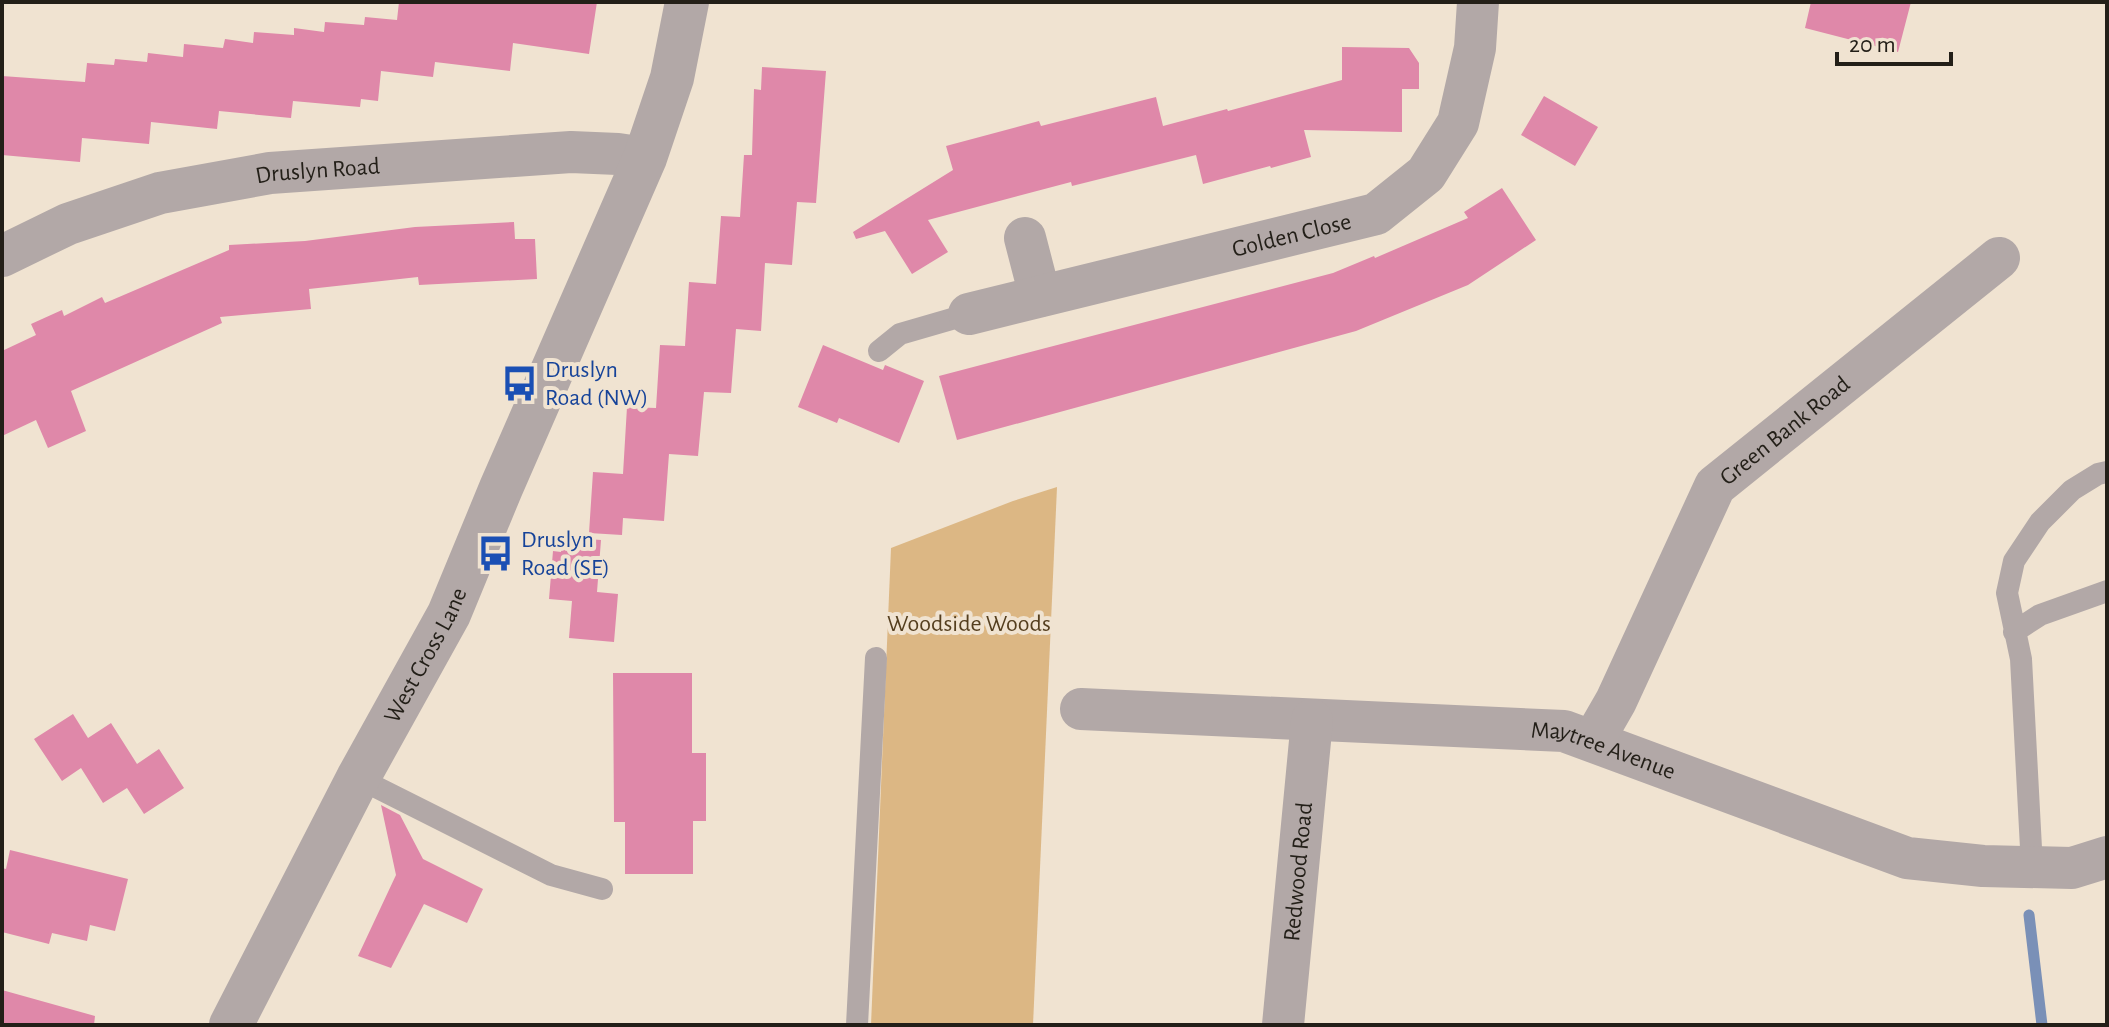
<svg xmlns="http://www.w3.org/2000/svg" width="2109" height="1027" font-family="'Alegreya Sans',sans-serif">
	<rect width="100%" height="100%" fill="#f0e3d1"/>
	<path fill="#dcb784" d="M1057 487 1033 1025H871L891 548 1013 501Z"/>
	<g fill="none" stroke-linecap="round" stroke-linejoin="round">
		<path stroke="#7a90b7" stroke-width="11" d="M2029 915 2042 1025"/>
	</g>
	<path fill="#df88a9" d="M399 2H597L589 54 513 43 510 71 435 62 433 77 381 71 378 101 361 99 360 107 293 101 291 118 219 111 217 129 151 122 149 144 82 138 80 162 2 155V76L85 82 87 63 114 65 115 59 147 62 148 53 183 57 184 44 223 48 225 39 253 43 254 32 294 35V28L324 32 325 22 364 25 365 17 397 20Z
		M1811 2H1911L1898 52 1805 28Z
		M1342 47 1409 48 1419 63V89H1402V132L1304 130 1311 157 1271 168 1270 166 1203 184 1196 155 1072 186 1071 182 928 220 948 252 912 274 885 231 856 239 853 232 953 170 946 146 1039 121 1041 126 1156 97 1163 126 1227 109 1228 111 1342 80Z
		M762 67 826 71 816 203 797 202 792 265 765 263 761 331 736 329 731 393 704 392 698 456 669 454 664 521 623 518 622 535 589 533 593 472 623 474 627 407 656 408 660 345 685 346 689 282 716 284 721 216 740 217 744 155H752L754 89 761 90Z
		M1544 96 1598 127 1575 166 1521 135Z
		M1502 188 1536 240 1468 285 1356 331 957 440 939 376 1333 273 1374 256 1375 258 1468 218 1464 212Z
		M514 222 515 239H535L537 279 419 285 418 277 309 289 311 309 220 317 222 323 71 391 86 431 48 448 36 420 2 436V351L36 335 31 324 62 310 64 316 102 297 105 303 229 250V245L305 241 415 227Z
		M823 345 883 370 885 365 924 381 899 443 839 418 837 423 798 407Z
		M562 537 601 540 597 592 618 594 614 642 569 638 572 601 549 599 553 551 561 552Z
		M613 673H692V753H706V821H693V874H625V822H614Z
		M73 714 88 738 111 723 137 764 159 749 184 788 144 814 127 788 103 803 81 768 62 781 34 739Z
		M381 805 400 815 423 859 483 889 467 923 424 904 391 968 358 956 396 875Z
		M10 850 128 879 115 931 90 925 87 941 52 933 49 944 2 932V868L6 869Z
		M2 990 95 1016 94 1025H2Z"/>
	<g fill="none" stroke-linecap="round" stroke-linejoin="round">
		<path stroke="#b2a8a7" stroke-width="22" d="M879 351 900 334 969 314
			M2014 632 2040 615 2107 591
			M358 778 551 875 602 889
			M2032 867 2021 659 2007 593 2014 561 2040 522 2072 490 2098 474 2107 472
			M857 1025 876 658"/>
		<g stroke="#b2a8a7" stroke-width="42">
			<path d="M1025 238 1040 296"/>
			<path id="s1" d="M2 256 68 224 160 193 270 173 571 152 618 154 645 158"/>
			<path id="s2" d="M969 314 1376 214 1426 174 1458 123 1475 48 1478 2"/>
			<path id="s3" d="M1081 709 1564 731 1907 858 1983 866 2072 868 2107 857"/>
			<path id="s4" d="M1593 741 1616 701 1715 486 1999 258"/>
			<path id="s5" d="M1283 1025 1312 720"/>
		</g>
		<path stroke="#b2a8a7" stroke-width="44" id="s6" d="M231 1025 358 778 449 614 501 488 645 158 672 78 687 2"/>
	</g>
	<defs>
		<symbol id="bus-bare" viewBox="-9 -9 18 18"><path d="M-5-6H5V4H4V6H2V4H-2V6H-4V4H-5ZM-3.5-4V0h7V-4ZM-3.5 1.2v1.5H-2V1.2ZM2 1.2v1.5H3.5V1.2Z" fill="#1a4fb4" stroke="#f0e3d1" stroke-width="2.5" paint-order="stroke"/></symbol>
	</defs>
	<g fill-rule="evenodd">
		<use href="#bus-bare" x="494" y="358" width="51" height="51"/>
		<use href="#bus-bare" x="470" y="528" width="51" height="51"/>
	</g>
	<g text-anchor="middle" stroke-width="8" stroke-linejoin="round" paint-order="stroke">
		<g font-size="24" fill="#231f18" stroke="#f0e3d1">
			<text dy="8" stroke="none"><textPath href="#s1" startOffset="330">Druslyn Road</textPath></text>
			<text dy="8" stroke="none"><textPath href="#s2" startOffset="332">Golden Close</textPath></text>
			<text dy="8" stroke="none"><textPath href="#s4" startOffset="372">Green Bank Road</textPath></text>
			<text dy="8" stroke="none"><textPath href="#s6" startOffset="418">West Cross Lane</textPath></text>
			<text dy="8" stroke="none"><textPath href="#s3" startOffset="526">Maytree Avenue</textPath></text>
			<text dy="8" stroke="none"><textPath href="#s5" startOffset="154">Redwood Road</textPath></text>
		</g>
		<g font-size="24" fill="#164399" stroke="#f0e3d1" text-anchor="start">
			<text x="545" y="377">Druslyn<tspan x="545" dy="28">Road (NW)</tspan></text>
			<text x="521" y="547">Druslyn<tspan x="521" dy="28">Road (SE)</tspan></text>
		</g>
		<g font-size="24" fill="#543e1e" stroke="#f0e3d1">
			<text x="969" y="631">Woodside Woods</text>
		</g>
	</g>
	<rect width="2109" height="1027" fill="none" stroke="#231f18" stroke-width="8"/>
	<path d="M1837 52v12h114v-12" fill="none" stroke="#231f18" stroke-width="4"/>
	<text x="1849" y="52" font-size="24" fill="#231f18" stroke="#f0e3d1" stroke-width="6" paint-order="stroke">20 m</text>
</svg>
